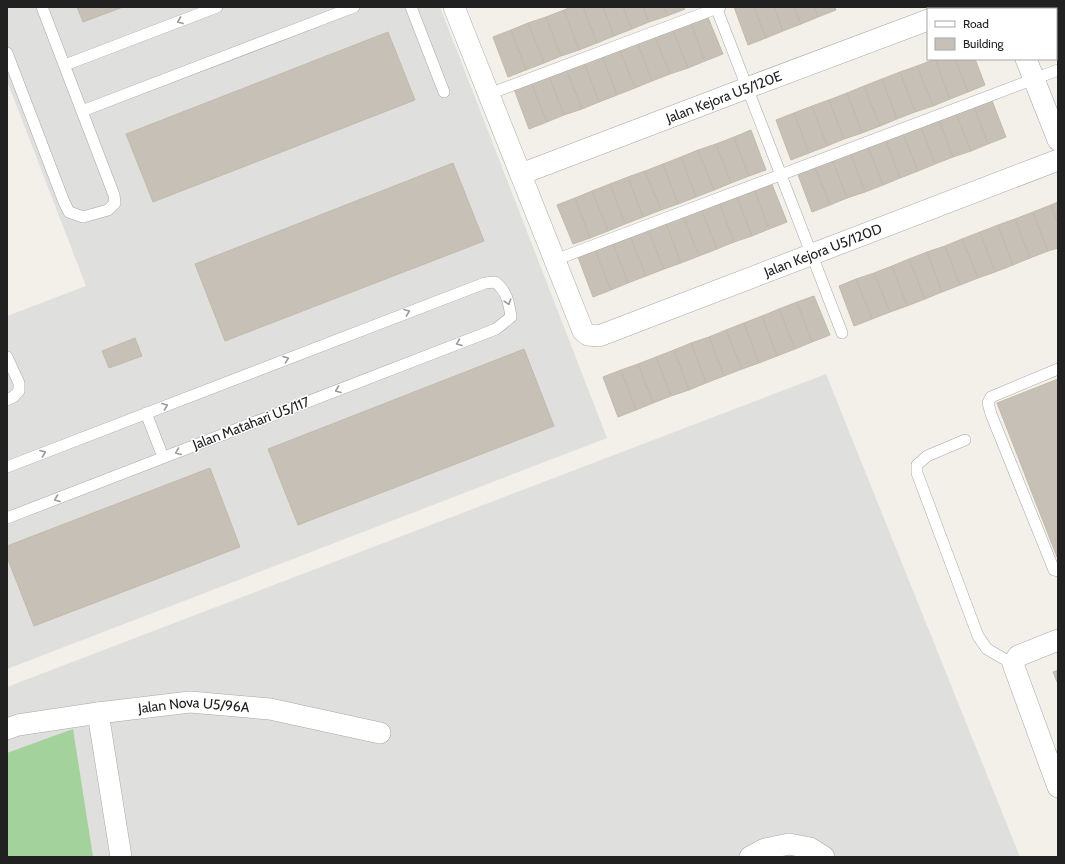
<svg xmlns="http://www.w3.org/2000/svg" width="1065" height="864" font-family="Cabin,sans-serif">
	<rect width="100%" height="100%" fill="#f2f0e8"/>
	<path fill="#dfdfde" d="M7 7H440L607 438 7 669V316L86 286 7 81Z
		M826 374 1020 857H7V687Z"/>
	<path fill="#a4d29c" d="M73 729 93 857H7V753Z"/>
	<path fill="#c7c0b7" stroke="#c4b9aa" d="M77 7H123L83 22Z
		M571 7H583L597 43 579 50 564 10Z
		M583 7H603L614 36 597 43Z
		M603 7H623L632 29 614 36Z
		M623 7H643L649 22 632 29Z
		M643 7H664L667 16 649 22Z
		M664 7H684L685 9 667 16Z
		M734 7H754L766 38 748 45Z
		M754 7H774L783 31 766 38Z
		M774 7H794L801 24 783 31Z
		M794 7H814L818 17 801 24Z
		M814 7H835L836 10 818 17Z
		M564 10 579 50 561 56 546 17Z
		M1058 10V54L1056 48V11Z
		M707 15 723 54 705 61 690 21Z
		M546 17 561 56 544 63 528 23Z
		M690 21 705 61 688 68 672 28Z
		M528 23 544 63 526 70 511 30Z
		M672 28 688 68 670 74 654 35Z
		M511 30 526 70 508 77 493 37Z
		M388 32 415 100 153 202 126 134Z
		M654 35 670 74 652 81 637 42Z
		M637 42 652 81 635 88 619 48Z
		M619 48 635 88 617 95 602 55Z
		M602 55 617 95 599 102 584 62Z
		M935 59H955L968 92 950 99Z
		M935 59 950 99 933 106 917 66Z
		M955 59H975L985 85 968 92Z
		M584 62 599 102 582 109 566 69Z
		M917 66 933 106 915 112 900 72Z
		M566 69 582 109 564 115 549 76Z
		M900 72 915 112 897 119 882 79Z
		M549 76 564 115 547 122 531 82Z
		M882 79 897 119 880 126 864 86Z
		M531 82 547 122 529 129 514 89Z
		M864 86 880 126 862 133 847 93Z
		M847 93 862 133 844 139 829 100Z
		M991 98 1006 137 988 144 973 104Z
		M829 100 844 139 827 146 812 106Z
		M973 104 988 144 971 151 955 111Z
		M812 106 827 146 809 153 794 113Z
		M955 111 971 151 953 157 938 118Z
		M794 113 809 153 791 160 776 120Z
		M938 118 953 157 935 164 920 125Z
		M920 125 935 164 918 171 902 131Z
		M751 130 766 170 749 176 734 137Z
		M902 131 918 171 900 178 885 138Z
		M734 137 749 176 731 183 716 144Z
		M885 138 900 178 883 185 867 145Z
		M716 144 731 183 714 190 698 150Z
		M867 145 883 185 865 192 850 152Z
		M698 150 714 190 696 197 681 157Z
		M850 152 865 192 847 198 832 159Z
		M681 157 696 197 678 204 663 164Z
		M832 159 847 198 830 205 814 165Z
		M453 163 484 241 225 341 195 264Z
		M663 164 678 204 661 210 645 171Z
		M814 165 830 205 812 212 797 172Z
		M645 171 661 210 643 217 628 177Z
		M628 177 643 217 625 224 610 184Z
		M771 182 787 222 769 229 754 189Z
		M610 184 625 224 608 231 592 191Z
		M754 189 769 229 752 236 736 195Z
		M592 191 608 231 590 238 575 198Z
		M736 195 752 236 734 242 719 202Z
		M575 198 590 238 573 244 557 205Z
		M719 202 734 242 717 249 701 209Z
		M1058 202V224L1051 205Z
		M1051 205 1058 224V248L1048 251 1033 212Z
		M701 209 717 249 699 256 683 216Z
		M1033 212 1048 251 1030 258 1015 219Z
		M683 216 699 256 681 263 666 223Z
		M1015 219 1030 258 1013 265 998 225Z
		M666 223 681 263 664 269 648 230Z
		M998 225 1013 265 995 272 980 232Z
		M648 230 664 269 646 276 630 236Z
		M980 232 995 272 978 278 962 239Z
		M630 236 646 276 628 283 613 243Z
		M962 239 978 278 960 285 945 246Z
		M613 243 628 283 611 290 595 250Z
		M945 246 960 285 942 292 927 252Z
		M595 250 611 290 593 297 578 257Z
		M927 252 942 292 925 299 909 259Z
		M909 259 925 299 907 306 892 266Z
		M892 266 907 306 890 312 874 273Z
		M874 273 890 312 872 319 856 279Z
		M856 279 872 319 854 326 839 286Z
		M814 296 830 335 812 342 797 302Z
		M797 302 812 342 795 349 779 309Z
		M779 309 795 349 777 356 762 316Z
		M762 316 777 356 759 363 744 323Z
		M744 323 759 363 742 369 726 330Z
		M726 330 742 369 724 376 709 337Z
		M709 337 724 376 706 383 691 343Z
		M135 338 142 356 109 368 102 351Z
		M691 343 706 383 689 390 674 350Z
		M524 349 554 426 298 525 268 449Z
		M674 350 689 390 671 396 656 357Z
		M656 357 671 396 653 403 638 364Z
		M638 364 653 403 636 410 621 370Z
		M621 370 636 410 618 417 603 377Z
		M1058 379V557H1057L997 403Z
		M210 468 240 547 34 626 7 557V546Z
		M1058 670V684L1053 672Z"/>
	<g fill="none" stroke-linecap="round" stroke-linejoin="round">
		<defs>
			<path id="lane" d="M411 7 444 92
				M716 7 842 333
				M7 53 64 202 69 212 83 217 108 210 115 203 114 195 42 7
				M65 65 217 7
				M489 94 720 7
				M82 111 354 7
				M555 260 1058 70
				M7 357 19 383V391L13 397 7 400
				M1058 369 991 397 988 403 991 414 1054 570 1058 571
				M146 413 163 457
				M965 440 927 456 917 465V473L978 636 987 649 1013 664
				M7 467 485 283 495 282C507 291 509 303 511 317L496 329 7 518"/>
			<g id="street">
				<path id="s1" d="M454 7 583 331 588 335 599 336 1058 160"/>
				<path d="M1006 7 1007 9"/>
				<path d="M956 9 962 7"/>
				<path d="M1026 59 1058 140"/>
				<path id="s2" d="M521 174 747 88 928 20"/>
				<path d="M1058 640 1018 656 1013 664 1058 787"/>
				<path d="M98 713 121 857"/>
				<path id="s3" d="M7 729 18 725 98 713 190 702 270 709 380 733"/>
				<path d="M750 857 765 849 789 844 810 848 824 857"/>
			</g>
		</defs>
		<use href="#lane" stroke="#a8a8a8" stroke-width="12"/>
		<use href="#street" stroke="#a8a8a8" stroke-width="22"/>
		<use href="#lane" stroke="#fff" stroke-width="11"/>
		<use href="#street" stroke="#fff" stroke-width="21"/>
	</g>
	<defs><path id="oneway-chevron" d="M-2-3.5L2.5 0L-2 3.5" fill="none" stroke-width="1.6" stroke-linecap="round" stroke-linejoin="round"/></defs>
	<g stroke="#9b9b9b">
		<use href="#oneway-chevron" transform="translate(180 21) rotate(159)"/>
		<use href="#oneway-chevron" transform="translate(508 302) rotate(72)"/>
		<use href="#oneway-chevron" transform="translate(407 312) rotate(-21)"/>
		<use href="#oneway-chevron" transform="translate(459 343) rotate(159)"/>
		<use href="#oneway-chevron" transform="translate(286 359) rotate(-21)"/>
		<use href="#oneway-chevron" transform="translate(338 390) rotate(159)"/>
		<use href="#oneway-chevron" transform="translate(165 406) rotate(-21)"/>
		<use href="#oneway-chevron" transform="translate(178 452) rotate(159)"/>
		<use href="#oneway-chevron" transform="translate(43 453) rotate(-21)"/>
		<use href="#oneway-chevron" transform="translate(57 499) rotate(159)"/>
	</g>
	<g text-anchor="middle" stroke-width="3" stroke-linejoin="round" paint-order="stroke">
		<g font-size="14" fill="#212121" stroke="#fff">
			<text dy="5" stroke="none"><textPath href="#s2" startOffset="217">Jalan Kejora U5/120E</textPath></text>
			<text dy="5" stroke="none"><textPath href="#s1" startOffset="606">Jalan Kejora U5/120D</textPath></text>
			<text transform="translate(251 423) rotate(-21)" y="5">Jalan Matahari U5/117</text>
			<text dy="5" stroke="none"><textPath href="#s3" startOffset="189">Jalan Nova U5/96A</textPath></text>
		</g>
	</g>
	<rect width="1065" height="864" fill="none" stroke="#212121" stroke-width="16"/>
	<rect x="927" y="8" width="130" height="52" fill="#ffffff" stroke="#a6a6a6"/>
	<rect x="935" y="21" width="20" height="6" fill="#ffffff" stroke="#a6a6a6"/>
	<text x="963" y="28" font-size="12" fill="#212121">Road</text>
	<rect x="935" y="38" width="20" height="12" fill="#c7c0b7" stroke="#a6a6a6"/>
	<text x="963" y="48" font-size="12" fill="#212121">Building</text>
</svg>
